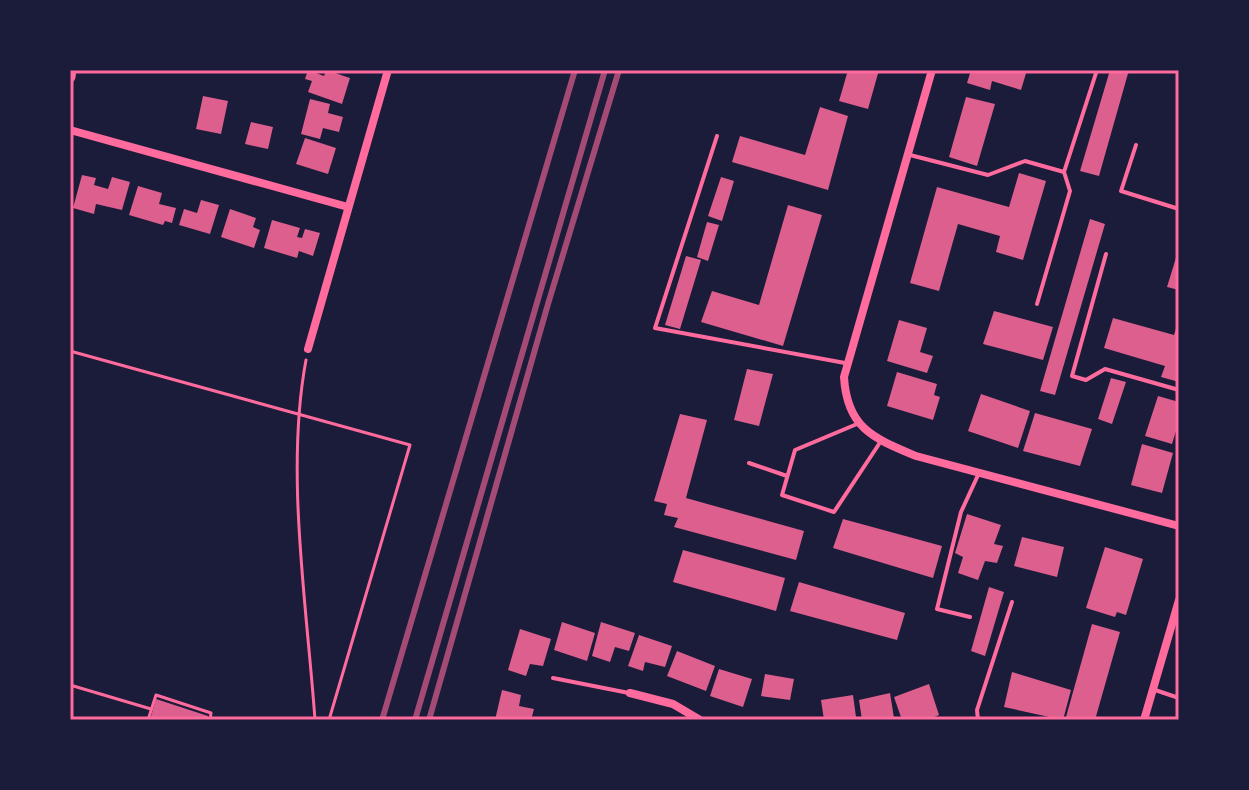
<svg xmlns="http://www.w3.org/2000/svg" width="1249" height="790" font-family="'Source Sans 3',sans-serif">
	<rect width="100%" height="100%" fill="#1b1b3a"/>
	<path fill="#dd5f8e" d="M308 70 324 76 326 70 350 78 342 104 308 92 312 81 305 79Z
		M848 70H879L868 109 839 101Z
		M971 70H1027L1021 90 992 81 990 90 967 83Z
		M1110 70H1129L1099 176 1080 171Z
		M203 96 228 101 221 134 196 129Z
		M966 97 995 104 977 166 949 157Z
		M310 99 330 104 328 113 343 117 339 132 323 128 320 139 301 134Z
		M820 107 848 116 828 190 732 162 740 136 805 155Z
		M251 122 273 127 268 149 245 144Z
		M305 138 336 148 328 174 296 164Z
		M1019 173 1046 181 1023 260 996 252 1000 236 958 224 939 291 910 283 937 187 1009 207Z
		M82 175 96 178 94 185 108 189 112 177 130 182 122 210 96 204 94 214 73 208Z
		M721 177 734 181 722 221 708 216Z
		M138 186 162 193 159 204 176 208 172 223 165 221 163 225 129 215Z
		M201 200 219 205 210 234 179 225 184 209 197 213Z
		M788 205 822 215 783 346 701 322 712 291 759 305Z
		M230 209 256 218 253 227 260 230 254 248 221 237Z
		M1090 219 1105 224 1055 395 1040 391Z
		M272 220 300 228 297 237 302 238 305 229 320 233 313 256 299 251 297 258 264 248Z
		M707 222 719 225 708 261 697 257Z
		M1179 248V290L1167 287Z
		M686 256 701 260 680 329 665 325Z
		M994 311 1053 327 1043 360 983 344Z
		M1113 318 1174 335 1179 319V382L1161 377 1165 366 1104 348Z
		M899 320 927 328 920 352 933 356 927 373 887 361Z
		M747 369 773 374 759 426 734 420Z
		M897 372 937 384 934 395 940 397 933 420 887 406Z
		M1111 378 1126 382 1112 424 1098 419Z
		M981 394 1030 411 1018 448 968 431Z
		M1158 396 1179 402V421L1172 444 1145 436Z
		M1035 413 1092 429 1080 466 1023 451Z
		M680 414 707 420 686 498 804 531 796 560 674 527 678 518 664 515 667 504 654 501Z
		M1142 444 1173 453 1162 493 1131 485Z
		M967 514 1001 525 994 544 1003 546 997 563 985 561 978 580 958 573 963 557 955 553Z
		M843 519 942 546 933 578 833 548Z
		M1022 537 1064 547 1057 577 1014 566Z
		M1105 547 1143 559 1126 615 1117 612 1115 617 1086 608Z
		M683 550 785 578 776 611 673 582Z
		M799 582 905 613 897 640 790 611Z
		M989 587 1004 592 985 656 971 651Z
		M562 622 595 633 587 661 554 650Z
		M601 622 635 633 629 651 615 647 610 662 592 656Z
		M1092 624 1120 632 1095 720H1075L1066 717Z
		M520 629 551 639 543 666 530 664 526 676 508 670Z
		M639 635 672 646 665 667 645 662 643 671 628 666Z
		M677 651 715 666 706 691 667 676Z
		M719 669 752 679 743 707 710 696Z
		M1012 672 1071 690 1063 720 1004 707Z
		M765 674 794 679 790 700 761 696Z
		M929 684 939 715 927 720H902L894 697Z
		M502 690 521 695 519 706 534 709 531 720H495Z
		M890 693 894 718 862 720 859 700Z
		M853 695 856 717 824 720 821 700Z
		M156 699 208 716 207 720H150Z"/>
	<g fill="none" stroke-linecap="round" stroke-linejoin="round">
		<path stroke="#ff6b9d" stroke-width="3" d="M70 351 410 445 329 720
			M306 360C285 472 307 606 315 720
			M70 685 151 709
			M148 720 156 695 211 713 210 720"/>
		<path stroke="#ff6b9d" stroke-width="4" d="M717 136 655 328 845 363
			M1136 145 1121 191 1179 209
			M910 155 988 175 1025 161 1064 172 1097 70
			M1106 254 1072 376 1086 380 1105 369 1179 390
			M1037 304 1070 191 1064 172
			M857 424 795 450 782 495 834 512 881 441
			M749 463 787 476
			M970 617 937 609 961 512 979 473
			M553 678 629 693
			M1155 690 1179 698
			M978 720 977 710 1012 602"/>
		<path stroke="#ff6b9d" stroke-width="8" d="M932 70 844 377C847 428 873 438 916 456L1179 526
			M70 130 348 207
			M308 349 388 70
			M630 693 673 704 700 720
			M1144 720 1179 600"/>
		<path stroke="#ff6b9d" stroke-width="11" d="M70 77 71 70"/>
		<path stroke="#a44b75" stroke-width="6" d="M382 720 575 70
			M415 720 605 70
			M429 720 548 304 619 70"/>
	</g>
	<rect width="1249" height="790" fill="none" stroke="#1b1b3a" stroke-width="144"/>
	<rect x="72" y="72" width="1105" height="646" fill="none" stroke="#ff6b9d" stroke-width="3"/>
</svg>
